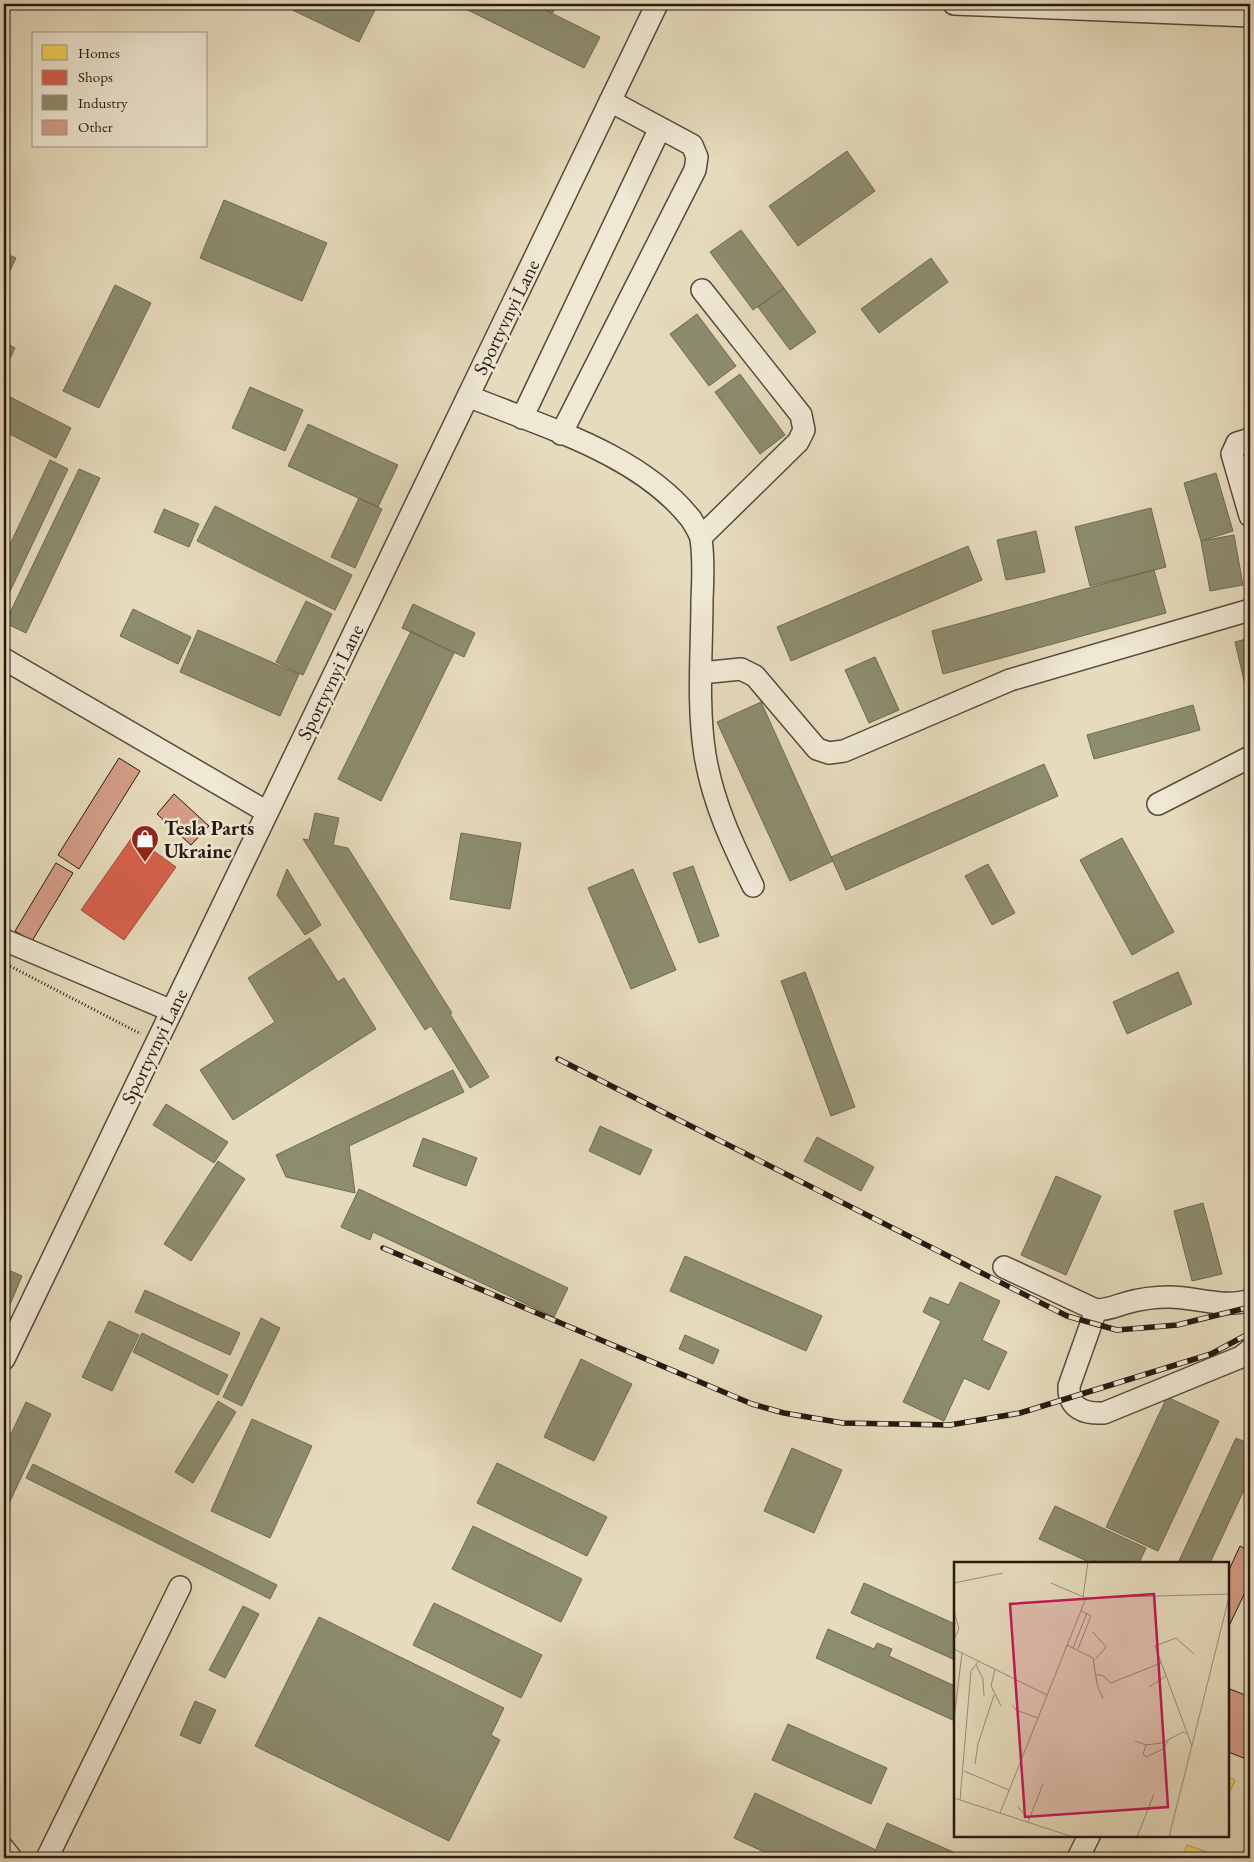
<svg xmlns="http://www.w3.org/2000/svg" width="1254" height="1862" font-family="'EB Garamond',serif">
	<rect width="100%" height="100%" fill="#e6dbbc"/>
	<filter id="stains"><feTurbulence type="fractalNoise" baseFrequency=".004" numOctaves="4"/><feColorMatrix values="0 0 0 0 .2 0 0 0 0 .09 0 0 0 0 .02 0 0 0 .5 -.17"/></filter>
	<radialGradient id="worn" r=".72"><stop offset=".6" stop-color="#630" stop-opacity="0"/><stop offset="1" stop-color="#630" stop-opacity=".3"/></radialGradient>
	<path fill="#f6d55c" stroke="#b79d46" d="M1228 1777 1235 1780 1228 1796Z
		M1187 1845 1210 1853 1208 1858H1182Z"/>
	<path fill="#d6604d" stroke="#a14b3b" d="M133 836 176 867 124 940 81 910Z"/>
	<path fill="#8c8c6e" stroke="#6d6a52" d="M280 4H378L359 42Z
		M456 4H533L600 37 584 68Z
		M534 4H558L552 14Z
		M847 151 875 191 798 246 769 206Z
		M224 200 327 243 302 301 200 258Z
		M741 230 784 288 753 310 710 252Z
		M4 253 16 258 4 283Z
		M931 258 948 282 879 333 861 309Z
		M115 285 151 303 99 408 63 391Z
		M784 288 816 332 790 350 758 307Z
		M697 314 736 366 709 386 670 334Z
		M4 342 15 348 4 371Z
		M740 374 785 435 760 454 715 392Z
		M250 387 303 410 285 451 232 428Z
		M4 394 71 428 56 458 4 431Z
		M308 424 398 465 378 507 288 466Z
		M50 460 68 469 4 604V557Z
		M79 469 100 478 26 633 5 623Z
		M1216 473 1233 531 1201 541 1184 483Z
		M359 498 382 509 355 568 331 557Z
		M215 506 352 575 335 610 197 541Z
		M1151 508 1166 567 1090 586 1075 527Z
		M164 509 199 524 189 547 154 532Z
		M1036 531 1045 572 1006 580 997 540Z
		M1234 535 1243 585 1210 591 1201 541Z
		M968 546 982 580 791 661 777 627Z
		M1154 570 1166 613 943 674 932 631Z
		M306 601 332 614 303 675 276 662Z
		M413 604 475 633 464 657 402 628Z
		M133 609 191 637 178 664 120 636Z
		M198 630 299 674 280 716 180 672Z
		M411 631 454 653 381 801 338 779Z
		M1250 638V683L1245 685 1235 642Z
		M875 657 899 710 869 723 845 670Z
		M761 702 833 861 790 881 717 722Z
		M1193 705 1200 730 1094 759 1087 735Z
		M1044 764 1058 796 846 890 831 857Z
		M315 813 339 818 333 845 348 848 452 1013 450 1014 489 1077 470 1088 431 1026 425 1030 303 839 309 840Z
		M461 833 521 843 510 909 450 899Z
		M1122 838 1174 932 1132 955 1080 860Z
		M988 864 1015 913 992 925 965 876Z
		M693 866 719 936 699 943 673 873Z
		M287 869 321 925 305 935 277 895Z
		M633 869 676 970 631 989 588 888Z
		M310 938 338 982 344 978 376 1029 233 1120 200 1070 275 1022 248 978Z
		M805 972 855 1107 831 1116 781 981Z
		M1178 972 1192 1004 1127 1034 1113 1002Z
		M453 1070 464 1092 349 1146 355 1193 286 1177 276 1155Z
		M166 1104 228 1142 214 1163 153 1125Z
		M600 1126 652 1150 640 1175 589 1151Z
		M817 1137 874 1167 861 1191 804 1161Z
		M423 1138 477 1158 466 1186 413 1166Z
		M218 1161 245 1179 191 1261 164 1244Z
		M1056 1176 1101 1196 1066 1275 1021 1255Z
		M359 1189 568 1288 554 1317 373 1232 370 1240 341 1227Z
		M1203 1203 1222 1274 1192 1281 1174 1211Z
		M685 1256 822 1316 806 1351 670 1291Z
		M4 1268 22 1276 4 1319Z
		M960 1282 1000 1301 982 1340 1007 1352 989 1390 964 1378 944 1421 903 1402 941 1321 923 1312 930 1297 949 1305Z
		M145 1290 240 1333 230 1355 135 1312Z
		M261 1318 280 1328 242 1406 223 1397Z
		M109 1321 139 1335 112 1391 82 1377Z
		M142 1333 228 1375 218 1395 133 1352Z
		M685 1335 719 1350 713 1364 679 1349Z
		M581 1359 632 1384 594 1461 544 1437Z
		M1167 1397 1219 1421 1158 1551 1106 1527Z
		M218 1401 236 1412 193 1483 175 1472Z
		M26 1402 51 1414 4 1514V1449Z
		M252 1419 312 1446 270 1538 211 1511Z
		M1236 1438 1248 1443 1250 1438V1477L1210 1563H1178Z
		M792 1448 842 1470 814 1533 764 1511Z
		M497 1463 607 1517 587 1556 477 1503Z
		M33 1464 277 1585 270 1599 26 1478Z
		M1055 1506 1146 1548 1139 1563H1101L1093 1560 1091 1563 1039 1539Z
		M473 1526 582 1579 561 1622 452 1569Z
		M864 1583 955 1624V1660L851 1613Z
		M434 1603 542 1655 521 1698 413 1645Z
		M243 1606 259 1614 225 1678 209 1670Z
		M319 1617 504 1708 491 1735 500 1740 449 1841 255 1746Z
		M828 1629 874 1649 877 1643 892 1649 889 1656 955 1686V1721L816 1658Z
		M195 1701 216 1710 200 1744 180 1735Z
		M788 1724 887 1768 871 1804 772 1760Z
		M755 1793 876 1850 872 1858H777L734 1838Z
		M887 1823 967 1858H872Z"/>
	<path fill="#d39c86" stroke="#251911" d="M119 758 140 771 79 869 58 855Z
		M174 794 209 826 191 845 157 814Z
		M56 863 73 873 32 941 15 931Z
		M1240 1546 1250 1551V1582L1228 1628V1572Z
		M1230 1689 1250 1697 1249 1760 1228 1752V1696Z"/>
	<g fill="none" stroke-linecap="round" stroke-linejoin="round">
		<defs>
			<path id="minor" d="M954 4 1250 16
				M468 396C543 427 639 453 691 519 694 524 700 533 701 539 704 559 703 580 702 600 702 650 697 704 705 755 713 803 732 843 753 886
				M522 418 660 128
				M561 434 695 170 697 157 692 145 610 101
				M1250 439 1237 443 1232 454 1250 516
				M701 537 798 442 804 430 801 415 702 290
				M4 659 267 812
				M701 673 741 669 755 676 817 749 829 753 844 751 1010 680 1250 610
				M1158 804 1250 757
				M4 940 172 1011
				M1004 1267 1096 1310C1107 1310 1116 1306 1126 1303 1140 1299 1155 1297 1169 1297 1196 1297 1224 1309 1250 1300
				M1096 1310 1069 1386C1068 1409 1085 1414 1104 1413L1241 1357 1250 1350
				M4 1359 657 4
				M4 1849 11 1858
				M47 1858 180 1587
				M1078 1858 1089 1836"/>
		</defs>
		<use href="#minor" stroke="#554a3c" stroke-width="24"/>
		<path stroke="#251911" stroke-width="3" stroke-dasharray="1 2.5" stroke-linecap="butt" d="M4 963 141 1034"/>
		<use href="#minor" stroke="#efe8d3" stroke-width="21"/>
		<defs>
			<path id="rail" d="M558 1059 1067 1316 1117 1330 1177 1325 1250 1307
				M383 1248 752 1404 784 1413 843 1423 950 1425 1020 1413 1211 1354 1250 1333"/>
		</defs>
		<use href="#rail" stroke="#251911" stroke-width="5.5"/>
		<use href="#rail" stroke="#efe8d3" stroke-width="4" stroke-dasharray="11" stroke-linecap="butt"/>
	</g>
	<defs>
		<symbol id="shop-pin" viewBox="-11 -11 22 30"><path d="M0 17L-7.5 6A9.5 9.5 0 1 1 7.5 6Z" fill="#8f2418" stroke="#efe8d3"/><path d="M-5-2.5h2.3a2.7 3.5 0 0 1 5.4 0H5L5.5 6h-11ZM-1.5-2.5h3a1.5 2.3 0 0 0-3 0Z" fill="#fff"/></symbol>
	</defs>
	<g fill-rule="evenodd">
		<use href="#shop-pin" x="129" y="823" width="32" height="43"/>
	</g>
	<g text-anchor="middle" stroke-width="5" stroke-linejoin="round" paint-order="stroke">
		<g font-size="20" fill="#251911" stroke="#efe8d3">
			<text transform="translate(506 317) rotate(-64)" y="7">Sportyvnyi Lane</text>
			<text transform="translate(330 682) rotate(-64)" y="7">Sportyvnyi Lane</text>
			<text transform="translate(154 1046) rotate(-64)" y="7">Sportyvnyi Lane</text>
		</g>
		<g font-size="20" font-weight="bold" fill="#251911" stroke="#efe8d3" text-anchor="start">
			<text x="164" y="835">Tesla Parts<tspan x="164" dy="23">Ukraine</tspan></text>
		</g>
	</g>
	<g transform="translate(954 1562)">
		<rect width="275" height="275" fill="#e6dbbc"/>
		<path fill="none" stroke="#998d78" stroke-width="1" d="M182 0H209M0 21 49 11M97 21 132 36 275 32M129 35 134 0M0 50 5 67 0 77M139 70 152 85 141 98M113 83 139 96 143 122 149 137M119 86 133 51M0 87 93 133M124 87 137 54 127 49M22 103 29 117 30 134M41 107 37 124 47 144M142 113H148L157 121 207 101M195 125 212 114M58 143 62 148 84 156M0 157 8 91M181 179 192 183 208 181 229 170 233 172M192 183 189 192 192 195 209 187 214 179M238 184 201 84 222 76 240 92M21 202 24 182 40 133M10 209 55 228M0 236 119 275M6 238 17 109 25 99M64 245 75 257M46 251 132 36M74 260 89 222M183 275 200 232M215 275 275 35"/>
		<path fill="#c2185b" fill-opacity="0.15" stroke="#c2185b" stroke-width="2.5" d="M200 32 214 245 71 255 56 42Z"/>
		<rect width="275" height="275" fill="none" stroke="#251911" stroke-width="2.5"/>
	</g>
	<rect width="1254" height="1862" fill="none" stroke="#e6dbbc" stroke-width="20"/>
	<rect x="5" y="5" width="1244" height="1852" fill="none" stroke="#251911" stroke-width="2.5"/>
	<rect x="10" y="10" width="1234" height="1842" fill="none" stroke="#251911"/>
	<rect x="32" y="32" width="175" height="115" fill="#efe8d3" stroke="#9e9585"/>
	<rect x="42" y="45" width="25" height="15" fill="#f6d55c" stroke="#9e9585"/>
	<text x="78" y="58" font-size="15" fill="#251911">Homes</text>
	<rect x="42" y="70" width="25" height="15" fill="#d6604d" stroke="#9e9585"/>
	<text x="78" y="82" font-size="15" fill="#251911">Shops</text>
	<rect x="42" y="95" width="25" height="15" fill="#8c8c6e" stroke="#9e9585"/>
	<text x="78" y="108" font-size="15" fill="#251911">Industry</text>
	<rect x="42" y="120" width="25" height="15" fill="#d39c86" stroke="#9e9585"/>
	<text x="78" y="132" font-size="15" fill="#251911">Other</text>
	<rect width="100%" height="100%" filter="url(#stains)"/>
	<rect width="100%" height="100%" fill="url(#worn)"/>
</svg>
